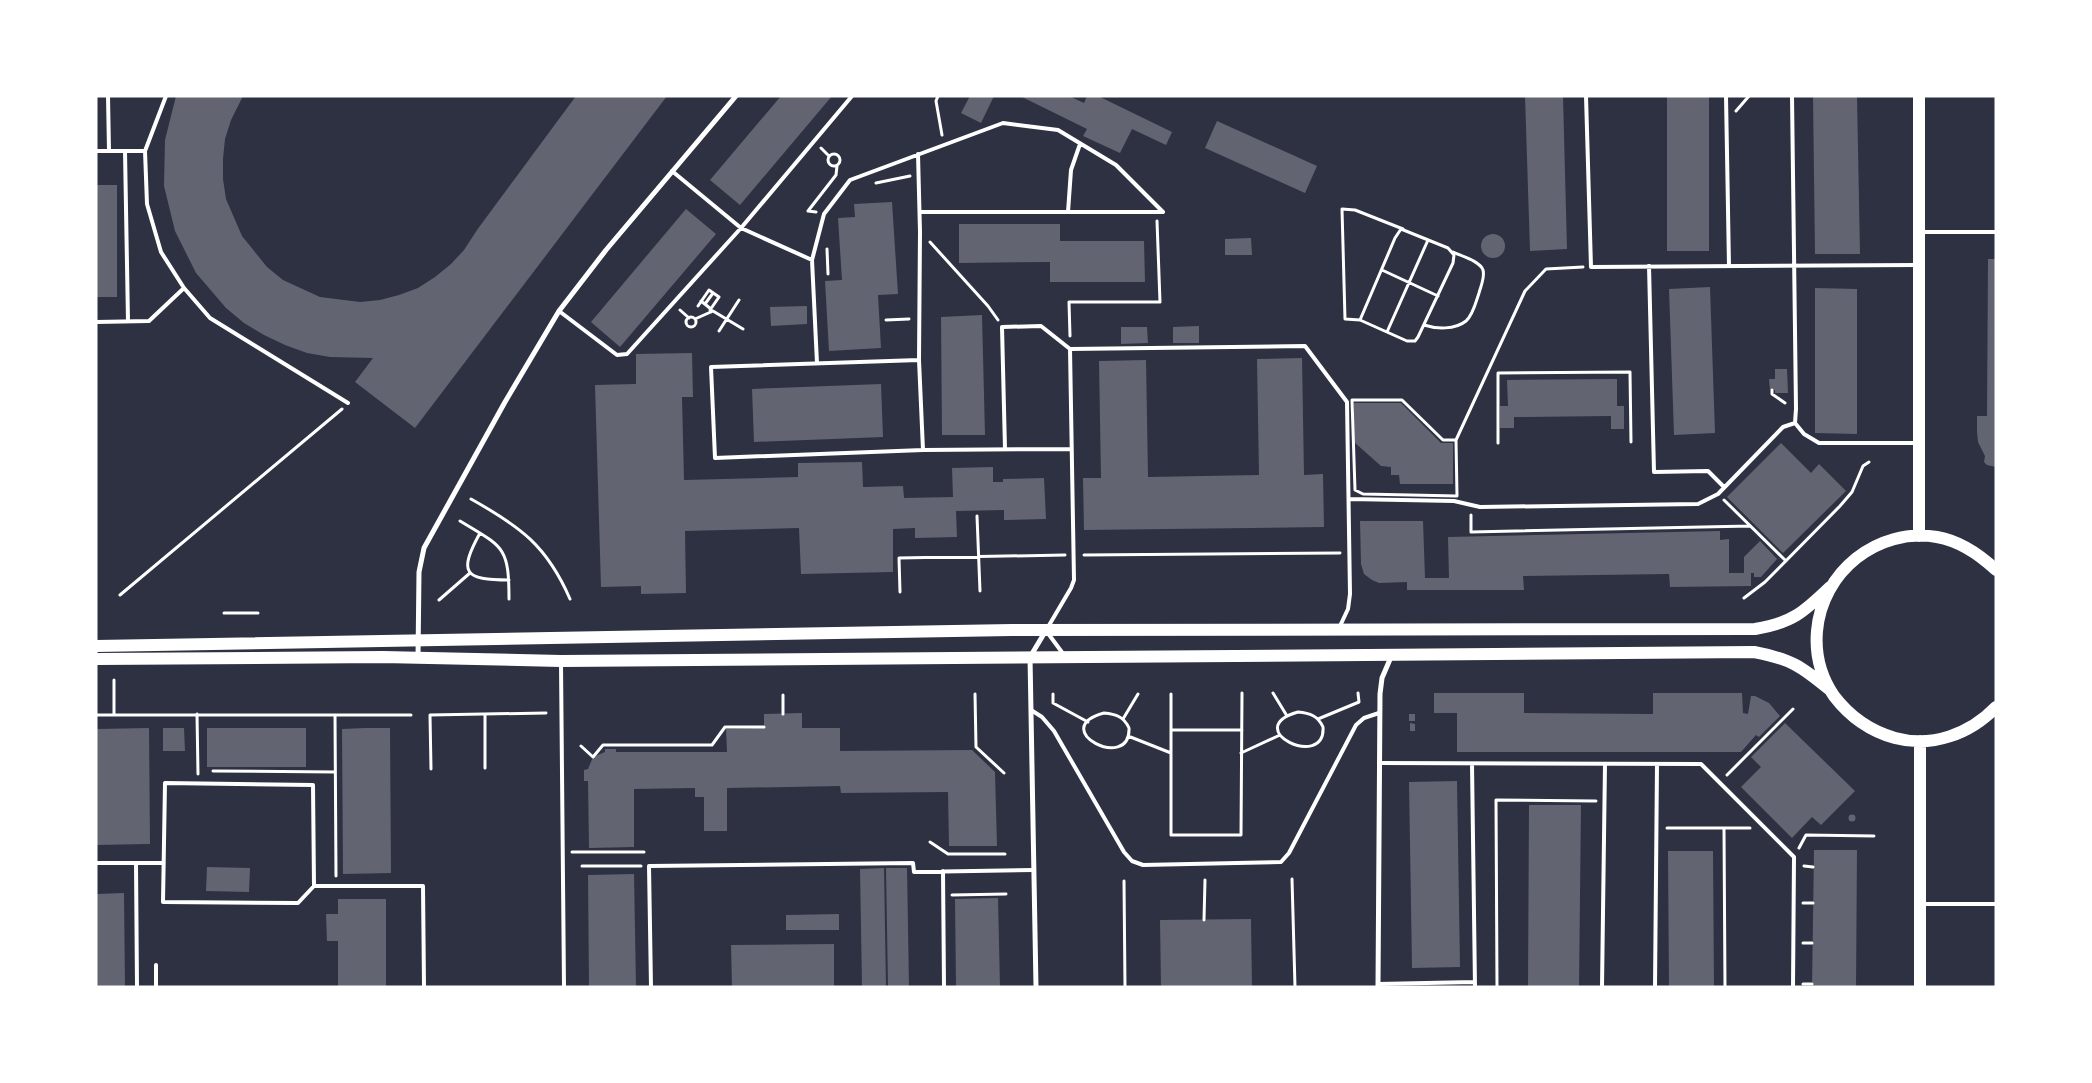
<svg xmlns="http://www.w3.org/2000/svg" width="2092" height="1083" font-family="'PT Sans Narrow',sans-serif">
	<rect width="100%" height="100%" fill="#2d3142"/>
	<path fill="#626471" d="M176 96H243L231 120 225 139 223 159V179L226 199 242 236 267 267 283 280 320 297 360 302 380 300 399 295 418 288 435 277 451 264 464 250 477 230 576 96H667L415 428 355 382 373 358 330 357 307 353 285 345 264 335 244 323 226 308 196 273 175 231 164 186 165 140Z
		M781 96H832L740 205 710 180Z
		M970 96H994L981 123 961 113Z
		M1020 96H1069L1084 103 1087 96H1098L1172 132 1166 145 1132 129 1120 153 1083 136 1087 129Z
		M1525 96H1563L1567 249 1530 251Z
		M1667 96H1709V251H1667Z
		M1813 96H1857L1860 254H1815Z
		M1217 121 1317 166 1305 193 1205 148Z
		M96 185H117V297H96Z
		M892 202 898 294 878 295 881 348 829 351 825 281 842 280 838 218 855 217 854 204Z
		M686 209 716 234 620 347 591 322Z
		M959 224H1060V241H1144L1145 282H1050V262L959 263Z
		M1481 246a12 12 0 1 1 24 0a12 12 0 1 1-24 0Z
		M1251 238 1252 255H1225V239Z
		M1988 259H1996V467L1987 465 1984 462 1985 456 1978 442 1977 432V416H1987Z
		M1710 287 1715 433 1674 435 1669 289Z
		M1815 288 1857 289V434L1815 433Z
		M807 306V324L771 326 770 307Z
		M982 315 985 435H942L941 317Z
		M1199 326V343H1173V327Z
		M1121 327H1147L1148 343 1121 344Z
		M692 353 693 397H682L684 480 798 477V463L862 462 863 487 903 486 904 498 953 497 952 468 993 467V482H1003V479L1044 478 1046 519 1004 520V510L956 511 957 537 915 538V528L893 529V572L801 574 799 528 685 531 686 593 641 594V586L601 587 595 385 636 384V354Z
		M1302 358 1304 475 1323 474 1324 527 1084 530 1083 478H1101L1099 361 1146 360 1148 477 1259 475 1257 359Z
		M1775 369H1787L1788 393H1775V390H1770L1769 379H1775Z
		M1617 379V406H1624V429H1611V416L1514 417V428H1500V406H1508L1507 380Z
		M881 384 883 437 754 442 752 389Z
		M1354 403H1401L1441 443H1453V484H1400L1399 475H1391V467L1381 466 1354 442Z
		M1781 443 1811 473 1819 464 1846 491 1783 553 1727 497Z
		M1360 521H1423L1425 578H1449L1448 537 1720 531V540L1729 539V573H1744V557L1760 541 1777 559 1761 577H1754V573H1751V586L1670 587 1669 574 1523 576 1524 590H1407V582L1379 583 1372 580 1364 574 1361 564Z
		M1434 693H1524V713L1653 714V693H1742L1743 713 1748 714 1751 696H1755L1769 703 1780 716 1759 737 1756 735 1741 752H1457V713H1434Z
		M802 713V728H840V751L972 750 995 772 997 846H949L948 792 841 793 840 786 727 788V831H704V797H695V788L634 789V847L589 848 588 781H584V770L588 769 593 757 605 752V749H616V752H727L726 729 764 728V714Z
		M1409 714H1415V721H1409Z
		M1410 723 1415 724V731H1410Z
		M1785 723 1855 791 1821 825 1812 817 1792 838 1741 787 1761 767 1751 757Z
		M149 728 150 844 96 845V729Z
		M163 728H184L185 751H163Z
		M207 728H306V767H207Z
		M365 728H390L391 873 343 874 342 729Z
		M1457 781 1460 967 1412 968 1409 782Z
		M1529 805H1581L1579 987H1528Z
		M1848.5 818a3.5 3.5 0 1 1 7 0a3.5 3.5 0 1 1-7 0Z
		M1814 850H1857L1856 987H1812Z
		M1668 851H1713L1714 987H1669Z
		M207 867 250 868 249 892 206 891Z
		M884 868 886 987H862L860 869Z
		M886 868H907L909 987H888Z
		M634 874 636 987H589L588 875Z
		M124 893 125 987H96V894Z
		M998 898 1000 987H956L955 899Z
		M338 899H386V987H338V941H327L326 914H338Z
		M839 914V930H786V915Z
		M1251 919 1252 987H1161L1160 920Z
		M834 944V987H732L731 945Z"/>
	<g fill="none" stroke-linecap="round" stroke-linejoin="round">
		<path stroke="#fff" stroke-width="3" d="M938 96 936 101 942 135
			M1736 111 1749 96
			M821 148 829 156
			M828 160a6 6 0 1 1 12 0a6 6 0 1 1-12 0Z
			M876 183 910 176
			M816 212 808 211 836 175 837 166
			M930 242 988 306 998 320
			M827 249 828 274
			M1382 270 1438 296
			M701 301 711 309
			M705 304 713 293
			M698 306 709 290 719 297 710 310 711 312
			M680 310 689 318
			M686 322a5 5 0 1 1 10 0a5 5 0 1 1-10 0Z
			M695 319 713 311 743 329
			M886 320 909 319
			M1360 320 1395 238 1401 229 1448 248 1454 255 1453 263 1418 337 1415 341H1407L1360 320 1345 319 1342 209 1355 210 1403 229
			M1424 325C1436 329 1455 330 1466 321 1473 315 1476 302 1479 293 1481 286 1485 277 1483 270 1480 261 1461 256 1453 252
			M719 331 739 300
			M1387 332 1428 240
			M1070 336 1069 302H1160L1157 221
			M1772 390V394L1785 403
			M1352 400H1402L1443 440H1456L1457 496 1363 494 1355 490Z
			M1456 440 1525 291 1546 269 1583 267
			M1498 443V373L1630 372 1631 442
			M471 499C521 527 547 546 570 599
			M1724 500 1786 561
			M1471 515V532L1750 526
			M977 516 980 591
			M460 521C503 547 509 546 509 599
			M480 533C458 573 464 580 509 580
			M1084 555 1340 553
			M900 592 899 558 1065 555
			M120 595 342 409
			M1744 598 1765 582 1840 506 1852 492 1863 466 1869 462
			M439 600 470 573
			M224 613H258
			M114 680V715
			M1273 693 1287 716
			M975 694 976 747 1004 773
			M1053 694V703L1088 722
			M1171 694V730
			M783 695V714
			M1298 712C1310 713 1318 716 1323 727 1326 771 1239 729 1298 712Z
			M1104 713C1116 714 1124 717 1129 728 1131 773 1046 729 1104 713Z
			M197 714 198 774
			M485 714V768
			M96 715H411
			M335 715 336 876
			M1123 719 1138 694
			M1318 719 1359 702 1358 693
			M1242 730H1171V835H1241L1242 693
			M1128 736 1171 753
			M581 746 593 757 603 745H712L725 727H764
			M1241 753 1280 735
			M431 769 430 715 546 713
			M213 771 335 772
			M1727 775 1793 709
			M1667 828H1750
			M1724 829 1725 987
			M930 842 948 854H1005
			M1799 848 1806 835 1874 836
			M572 852H644
			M582 866H641
			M1804 866 1813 867
			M1292 879 1295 987
			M1124 881 1125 987
			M952 895 1006 894
			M1803 903H1813
			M1204 920 1205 880
			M1803 943H1812
			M1803 984H1812
			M1497 987 1496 800 1596 801"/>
		<path stroke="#fff" stroke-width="4" d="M108 96 109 151
			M166 96 145 151 147 204 161 252 184 288 210 318 348 403
			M1586 96 1591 267 1918 265
			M1726 96 1729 266
			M1792 96 1796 409 1795 423 1804 434 1819 443H1918
			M96 151H145
			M125 151 128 321
			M918 154 920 232 919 360
			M672 171 741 228 812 260
			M920 212H1163
			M1068 212 1071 170 1080 144
			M1921 232H1996
			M1649 266 1654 472 1708 471 1724 487
			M559 311 617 355 627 354 741 228 852 96
			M96 322 149 321 184 288
			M817 363 812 260 824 214 850 180 1003 123 1058 130 1116 165 1163 212
			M1005 449 1002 327 1041 326 1070 349
			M923 450 919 360 711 367 715 458 923 450 1071 449
			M1350 499 1454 501 1480 507 1698 504 1718 494 1783 427 1795 423
			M1048 627 1071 588 1074 580 1070 349 1305 346 1347 402 1350 594 1348 609 1340 626
			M1047 632 1064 655
			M561 664 564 987
			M1031 710 1042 717 1054 731 1124 852 1132 861 1143 865 1281 862 1289 853 1356 725 1364 718 1379 713
			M1379 763 1701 764 1794 857 1793 987
			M1472 764 1475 987
			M96 863H163
			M136 863 137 987
			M943 871 944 987
			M314 886 313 785 165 783 163 902 298 903 314 886H423L424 987
			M1922 904H1996
			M1378 984 1474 982
			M156 987V965
			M651 987 649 866 913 863 914 872 1033 870
			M1602 987 1605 764
			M1655 987 1657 764"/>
		<path stroke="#fff" stroke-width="5" d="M418 658 419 572 424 548 505 402 559 311 606 250 736 96
			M1036 987 1030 657 1045 632
			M1378 987 1380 694 1382 678 1391 657"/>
		<path stroke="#fff" stroke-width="12" d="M1919 96V536
			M1996 570C1979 554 1960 541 1937 537 1877 527 1822 572 1817 631 1815 654 1821 677 1834 696 1850 717 1870 731 1895 738 1932 748 1970 734 1996 707
			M96 646 1012 630 1755 629C1792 623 1804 612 1830 587
			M96 659 383 657 561 661 1754 652C1791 659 1801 666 1830 690
			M1920 987V741"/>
	</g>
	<rect width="2092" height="1083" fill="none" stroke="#ffffff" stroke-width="195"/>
</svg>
